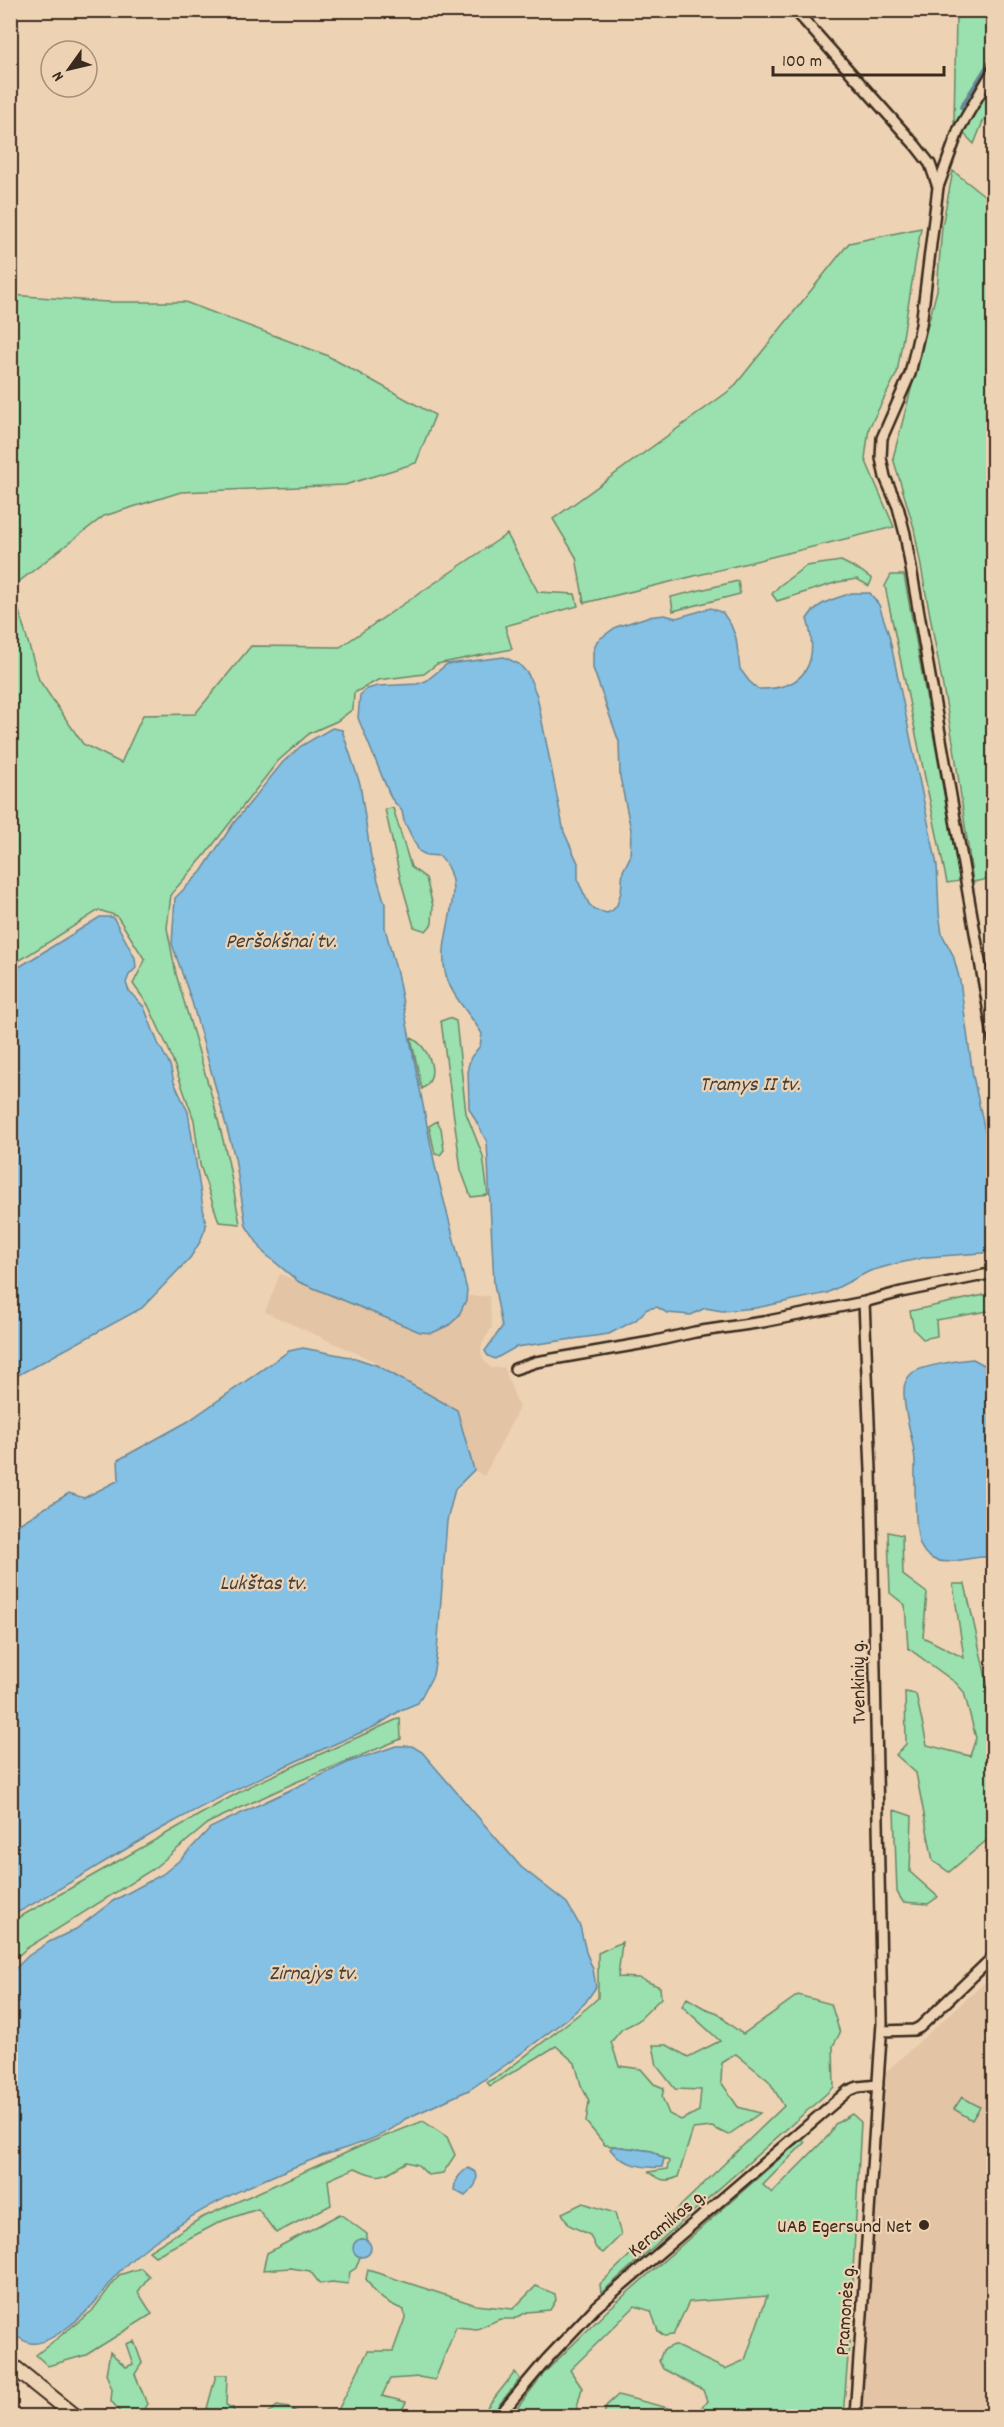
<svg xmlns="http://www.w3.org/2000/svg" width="1004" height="2427" font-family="Dekko,sans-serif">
	<rect width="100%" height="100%" fill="#edd3b4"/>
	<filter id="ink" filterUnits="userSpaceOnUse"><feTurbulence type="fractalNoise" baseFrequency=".0167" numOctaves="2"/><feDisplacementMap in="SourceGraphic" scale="12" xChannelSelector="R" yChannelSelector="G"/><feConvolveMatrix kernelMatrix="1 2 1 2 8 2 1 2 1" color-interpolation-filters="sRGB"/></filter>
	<g filter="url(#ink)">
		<path fill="#e3c4a5" d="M280 1274 412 1329 458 1317 467 1296H489L492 1327 482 1344 481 1352 484 1361 491 1368 504 1367 519 1408 484 1476 474 1470 457 1409 376 1365V1362L265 1312Z
			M993 1975V2416H855L879 2078Z"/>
		<path fill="#9ae1af" stroke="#6a8666" stroke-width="1.5" d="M972 11H993V122L984 119 974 144 954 124 956 17Z
			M953 171 994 203V878L973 882 954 747 914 528 893 458 937 290 942 226Z
			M921 228 897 373 869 428 865 459 894 527 584 603 576 557 553 519 733 388 849 243Z
			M11 295 107 302H185L326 355 435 415 416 463 345 485 181 492 104 516 12 587 39 680 83 744 121 763 143 715 195 714 251 646 340 647 507 534 538 592 575 594 578 606 505 626 512 649 437 664 424 674 378 680 354 693 353 709 337 721 310 733 278 761 205 855 171 894 167 928 176 974 214 1104 228 1160 240 1224 219 1222 200 1165 194 1120 169 1050 148 1005 133 984 145 960 117 916 99 910 11 966Z
			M841 561 861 571 872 579 869 586 857 579 838 582 777 601 772 594 779 586 806 566Z
			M891 575H904L960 881 947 883 885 586Z
			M738 581 740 594 673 611 671 597Z
			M393 808 411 867 426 878 433 906 432 924 426 931 414 927 401 881 385 809Z
			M449 1018 456 1021 466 1113 483 1156 488 1195 471 1197 461 1170 441 1021Z
			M411 1038C428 1045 442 1076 422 1089Z
			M437 1121 441 1128 444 1150 440 1155 435 1154 429 1126Z
			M993 1293V1314L988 1311 936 1320 937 1336 923 1339 914 1330 910 1311Z
			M888 1532 902 1535 903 1575 927 1593 923 1637 964 1658 953 1584H965L993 1709V1835L949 1872 933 1861 916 1773 896 1755 906 1744 905 1692 916 1694 927 1745 970 1756 976 1738 964 1692 956 1683 908 1648 905 1605 890 1593Z
			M400 1718 401 1739 294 1783 210 1822 153 1869 27 1948 11 1962V1922L250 1786Z
			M894 1810 912 1816 910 1872 938 1897 928 1904 903 1902 897 1892Z
			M622 1942 618 1977 639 1978 660 1987 661 1998 638 2021 622 2029 611 2042 619 2066 641 2069 654 2084 664 2088 662 2097 669 2114 681 2120 699 2111 701 2090 675 2089 657 2066 653 2045H667L688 2057 720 2041 682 2006 687 1998 704 2008 718 2013 729 2024 743 2034 798 1995 831 2004 840 2033 833 2046 834 2087 601 2293 600 2284 784 2106 769 2081 736 2054 722 2063 721 2082 738 2107 760 2113 728 2135 712 2127 693 2129 678 2177C665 2183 660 2180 649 2172L667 2169 669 2161 652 2151 605 2145 586 2122 589 2101 581 2085 575 2063 556 2046 490 2086 487 2082 502 2074 588 2007 598 1998V1953Z
			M962 2097 980 2107 972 2120 954 2109Z
			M852 2114 861 2122 849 2345 843 2416H604L606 2406 618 2395 691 2414 700 2410 707 2401 703 2390 663 2369 659 2361 663 2350 674 2345 725 2369 745 2360 767 2296 689 2302 673 2335 664 2336 658 2331 651 2311 635 2306 570 2370 582 2388 575 2415 511 2416 544 2373 610 2308 802 2139 805 2142 763 2185 772 2193 829 2135 835 2124Z
			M423 2121 447 2137 455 2155 443 2173 428 2175 418 2165 407 2162C382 2176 383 2181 355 2168L328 2180 331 2205 276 2233 258 2209 222 2221 155 2256 149 2251 201 2218 368 2143Z
			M583 2203 615 2213 621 2235 603 2253 596 2248 590 2235 569 2225 562 2213Z
			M340 2214 367 2234 366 2240 361 2239 354 2252 360 2257 356 2268 350 2272 348 2284 332 2282 320 2284 310 2271 291 2268 263 2270 267 2253Z
			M141 2268 149 2276 138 2292 152 2314 86 2355 48 2366 36 2355 92 2311 119 2275Z
			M368 2270 476 2305 513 2309 536 2286 555 2294 556 2300 550 2310 527 2312 514 2319H500L477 2329 456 2327 435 2380 419 2377 390 2379 382 2396 406 2402 399 2416H335L368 2351H393L405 2318 404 2310C385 2302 378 2298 366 2279Z
			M134 2341 142 2363 135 2374 147 2404 140 2416H124L111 2401 112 2389 106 2374 110 2352 126 2367 133 2364 126 2344Z
			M515 2372 520 2379 490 2416H480Z
			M216 2375H227L226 2405 233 2408 235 2416H205Z
			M277 2406 289 2408 304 2416H265Z"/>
		<path fill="#85c1e4" stroke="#678595" stroke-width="1.5" d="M852 593H870L879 605 889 635 937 865 939 913 942 934 953 955 960 981 973 1076 991 1159 994 1184 993 1246 983 1253 927 1257 895 1264 870 1271 827 1293 756 1308 722 1311 705 1308 691 1315 667 1313 657 1307 647 1309 636 1320 609 1334 516 1347 495 1359 488 1356 485 1351 502 1327 494 1284 487 1142 469 1108 468 1067 471 1057 480 1046 482 1034C470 1013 450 996 445 971 437 932 470 890 440 856L426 855 419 851 404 821 402 811 391 798 358 718 360 695 367 689 378 686 417 684 426 681 447 664 504 657 519 664 528 674 537 696 564 832 578 863V881L589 904 595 910 607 913 613 910 617 905 621 892 623 871 630 857 631 830 620 777 619 742 593 668V652L597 641 616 627 647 617 665 615 676 618 711 608 723 613 731 625 736 638 740 669 749 681 758 689C806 690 820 662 807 619 817 602 834 599 852 593Z
			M332 728 342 730 360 784 371 857 385 904V928L397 973 435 1166 467 1290 466 1300 458 1317 449 1325 432 1333 420 1332 299 1282 264 1253 246 1226 235 1158 192 1002 172 944 175 898 201 872 233 824 283 762 301 746Z
			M100 917H113L135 958 136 968 129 975 126 983 129 991 144 1007 158 1043 170 1065 174 1082 188 1112 206 1227 200 1242 190 1258 142 1308 11 1379V972Z
			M303 1348 355 1358 376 1365 457 1410 474 1470 455 1489 447 1521 437 1652 433 1675 418 1703 401 1710 378 1725C307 1756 236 1787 168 1825 115 1854 64 1888 11 1916V1529L69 1493 84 1498 119 1480 118 1460 187 1422 289 1351Z
			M973 1359 986 1366 993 1364V1557C974 1554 948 1568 931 1558 926 1555 922 1549 920 1544 914 1530 915 1479 915 1462 914 1437 903 1415 904 1390 904 1384 907 1378 911 1374 919 1366 961 1360 973 1359Z
			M396 1746H412L422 1752 521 1867 567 1903 580 1926 586 1952 593 1969 596 1987 585 2003 568 2018 507 2064 469 2090 405 2119C381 2141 344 2147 314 2159 261 2180 207 2203 161 2237 146 2247 131 2259 119 2272 110 2280 104 2291 96 2301 85 2315 48 2347 30 2343 22 2341 16 2336 10 2331L11 1973 28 1956 49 1942 76 1929 113 1901 163 1874 181 1859 210 1828 349 1762Z
			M613 2146 652 2151 664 2159 662 2167C644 2169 621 2164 610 2149Z
			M468 2168 476 2172C479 2183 473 2189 465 2196L454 2190C455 2180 459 2174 468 2168Z
			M353 2248a9 9 0 1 1 18 0a9 9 0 1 1-18 0Z"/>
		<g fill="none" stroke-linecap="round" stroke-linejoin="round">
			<path stroke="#678595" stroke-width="4" d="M961 107 994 55"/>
			<defs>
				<path id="street" d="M795 10 916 146 930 164 938 187
					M994 69 959 129 938 187 921 325 910 374 882 438 881 458 885 477 898 507 905 534 994 1041
					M515 1369 536 1362 651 1342 695 1332 763 1322 864 1302 901 1292 994 1273
					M882 2031 914 2030 920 2027 994 1956
					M499 2416 547 2359 595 2308 848 2091 858 2087 878 2085
					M855 2416 882 2023 871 1470 864 1302"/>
				<path id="primary" d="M10 2364 75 2416"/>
			</defs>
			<use href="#street" stroke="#3b2a1e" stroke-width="14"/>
			<use href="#primary" stroke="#3b2a1e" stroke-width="18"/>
			<use href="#street" stroke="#edd3b4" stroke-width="9"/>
			<use href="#primary" stroke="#edd3b4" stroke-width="14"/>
		</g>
	</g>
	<circle fill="#3b2a1e" stroke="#edd3b4" stroke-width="2" cx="924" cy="2225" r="6"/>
	<g text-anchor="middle" stroke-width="4.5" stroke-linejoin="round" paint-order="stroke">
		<g font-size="20" fill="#3b2a1e" stroke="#edd3b4">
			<text transform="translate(857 1682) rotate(-91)" y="7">Tvenkinių g.</text>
			<text transform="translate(666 2222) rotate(-40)" y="7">Keramikos g.</text>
			<text transform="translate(844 2310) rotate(-86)" y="7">Pramonės g.</text>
		</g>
		<g font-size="20" fill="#3b2a1e" stroke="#edd3b4" text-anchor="end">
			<text x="912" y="2232">UAB Egersund Net</text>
		</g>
		<g font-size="21" font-style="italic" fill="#46413c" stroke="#edd3b4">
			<text x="281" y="947">Peršokšnai tv.</text>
			<text x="750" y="1090">Tramys II tv.</text>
			<text x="263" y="1589">Lukštas tv.</text>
			<text x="313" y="1979">Zirnajys tv.</text>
		</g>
	</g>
	<rect width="1004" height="2427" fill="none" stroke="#edd3b4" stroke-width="36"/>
	<rect x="18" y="18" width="968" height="2391" fill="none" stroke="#3b2a1e" stroke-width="2" filter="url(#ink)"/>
	<g transform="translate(69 69) rotate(236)"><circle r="28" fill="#edd3b4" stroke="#a68f78" stroke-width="1.5"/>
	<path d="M0-4.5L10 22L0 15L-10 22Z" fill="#3b2a1e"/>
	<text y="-9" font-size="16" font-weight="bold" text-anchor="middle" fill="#3b2a1e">N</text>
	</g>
	<path d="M773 66v9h171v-9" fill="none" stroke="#3b2a1e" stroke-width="3"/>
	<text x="782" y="66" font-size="18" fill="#3b2a1e" stroke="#edd3b4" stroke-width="4.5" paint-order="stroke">100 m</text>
</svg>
